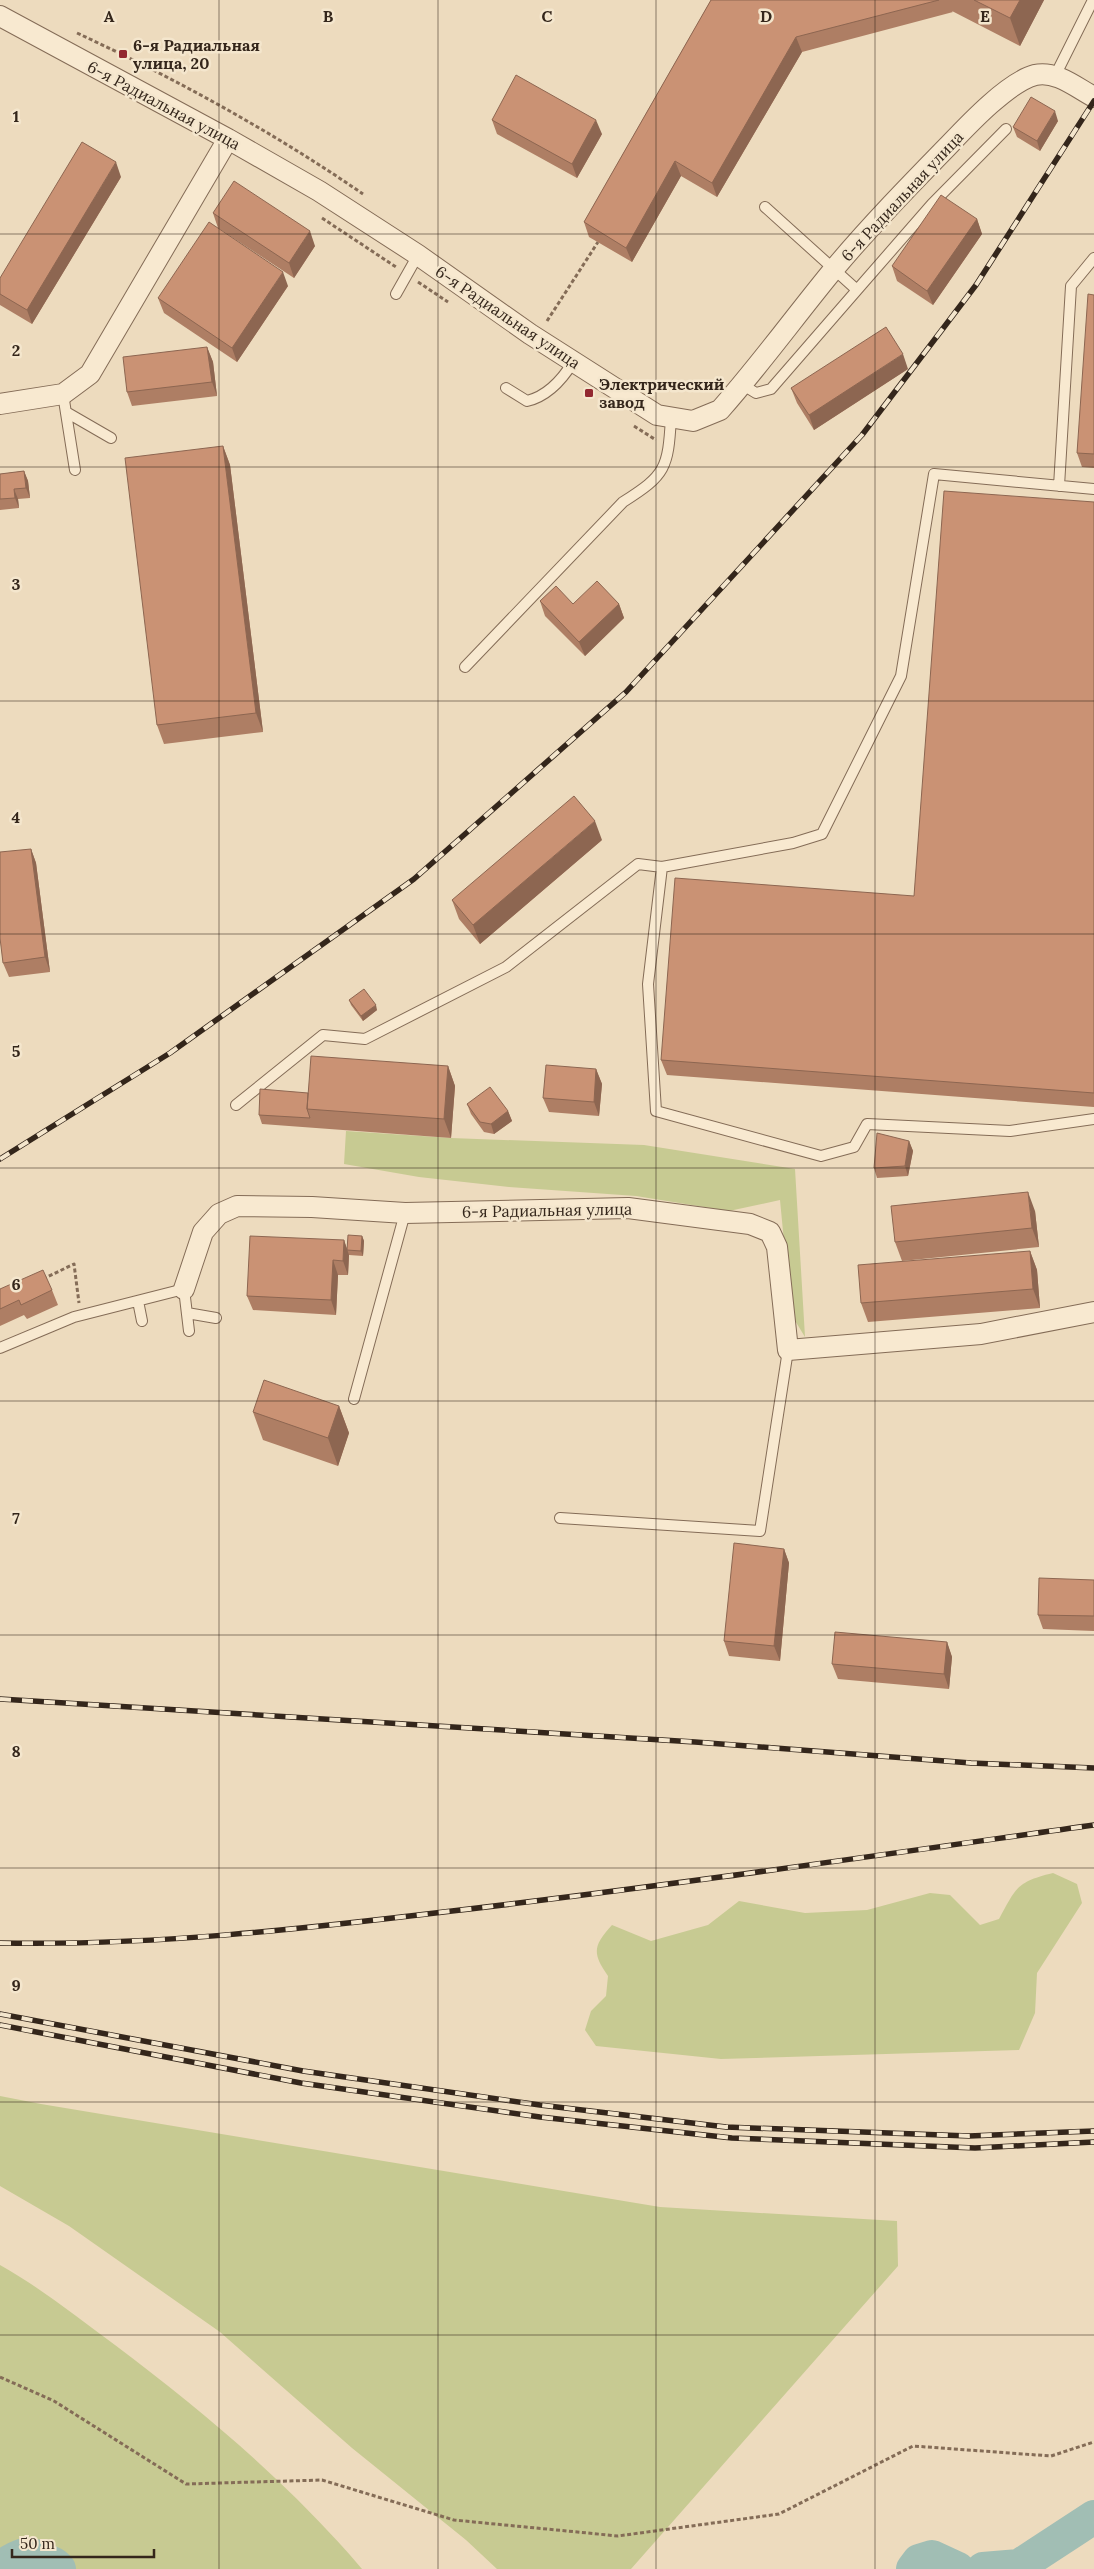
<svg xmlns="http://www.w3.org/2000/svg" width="1094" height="2569" font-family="Lora,serif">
	<rect width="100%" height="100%" fill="#eddbbe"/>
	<path fill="#c7ca92" d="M346 1131 451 1138 644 1145 795 1169 805 1337 791 1314 780 1200 729 1211 636 1196 509 1187 419 1177 344 1164Z
		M1053 1873 1077 1884 1082 1903 1037 1973 1035 2013 1019 2050 721 2059 596 2046 585 2030 591 2011 606 1996 608 1976C592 1953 593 1946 612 1925L651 1941 708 1925 739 1901 805 1913 867 1910 930 1893 950 1895 980 1925 999 1919C1016 1888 1016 1882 1053 1873Z
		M0 2096 41 2104 660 2207 897 2221 898 2266 631 2569H497L466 2540 352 2448 220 2332 69 2226 0 2186Z
		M0 2265C41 2288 77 2317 115 2345 204 2412 290 2484 362 2569H0Z"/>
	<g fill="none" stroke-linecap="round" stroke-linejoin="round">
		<path stroke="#a1beb4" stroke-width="34" d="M0 2567C20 2557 23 2549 45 2560 51 2563 55 2563 59 2569
			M913 2569 919 2561 932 2557 958 2569
			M983 2569 1019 2566 1094 2517"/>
		<defs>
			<path id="lane" d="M1055 76 1093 0
				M765 207 857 290 932 204 1006 129
				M396 294 418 255
				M743 385 756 393 771 389 857 290
				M506 388 527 401C548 396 562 380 573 362
				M63 394 75 470
				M66 412 111 438
				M1059 486 1071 286 1094 258
				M1094 489 934 474 901 676 822 834 793 843 662 867 648 984 656 1111 821 1156 854 1147 867 1124 1010 1131 1094 1119
				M465 667 623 502C666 475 668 468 671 418
				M236 1105 323 1035 365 1039 506 967 638 864 662 867
				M138 1301 142 1321
				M187 1313 216 1318
				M0 1348 74 1317 184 1289 189 1331
				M354 1399 405 1213
				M560 1518 760 1531 788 1350"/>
			<path id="street" d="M0 16 228 139 319 191 418 255 530 334 657 415 693 421 720 410C760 365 796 315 834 269 870 226 909 186 948 146 967 126 1008 82 1035 75 1056 70 1077 88 1094 97
				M0 404 63 394 90 374 228 139
				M184 1289 203 1232 219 1214 237 1206 312 1207 405 1213 628 1208 750 1224 770 1232 777 1247 788 1350 981 1334 1094 1312"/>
		</defs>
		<use href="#lane" stroke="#846c57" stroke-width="12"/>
		<use href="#street" stroke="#846c57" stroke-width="22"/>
		<path stroke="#846c57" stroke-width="3" stroke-dasharray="4 2.5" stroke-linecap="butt" d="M77 33C176 79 273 132 363 194
			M322 218 396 267
			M418 282 448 302
			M547 321 598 242
			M634 426 656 440
			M43 1279 74 1264 79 1303
			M0 2377 54 2401 186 2484 322 2480 454 2520 618 2536 779 2514 913 2446 1051 2456 1094 2442"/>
		<use href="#lane" stroke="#f8e9d0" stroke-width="10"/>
		<use href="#street" stroke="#f8e9d0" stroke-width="20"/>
		<defs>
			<path id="rail" d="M0 1159 170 1053 414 879 626 692 862 435 976 285 1094 101
				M0 1699 695 1742 971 1763 1094 1768
				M0 1943C152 1946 302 1929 452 1911 667 1886 880 1855 1094 1825
				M0 2014 303 2071 540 2105 726 2127 969 2136 1094 2131
				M0 2025 301 2083 540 2117 732 2138 975 2148 1094 2142"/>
		</defs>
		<use href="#rail" stroke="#34261b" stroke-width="5.5"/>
		<use href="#rail" stroke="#f4e6cd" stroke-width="4" stroke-dasharray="11" stroke-linecap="butt"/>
	</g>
	<path fill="#ae7e64" d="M711 0H1044L1020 46 952 11 953 12 802 52 717 197 681 176 632 262 589 237 584 222Z
		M492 120 602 134 577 178 497 134Z
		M1058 121 1040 151 1017 137 1013 127Z
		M121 177 32 324 0 305V278Z
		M213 213 315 246 294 278 218 228Z
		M977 219 982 234 933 305 897 281 892 266Z
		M288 286 237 362 164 313 158 298Z
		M1094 295V468L1082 467 1077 453Z
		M207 347 213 362 217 396 132 406 127 392Z
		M908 369 814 430 797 403 791 388Z
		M223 446 230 465 263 732 164 744 157 725Z
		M24 471 28 481 30 498 18 499 19 508 0 510V474Z
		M1094 502V1107L667 1075 661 1060 914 896Z
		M540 601 573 604H619L624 618 585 656 545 616Z
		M602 840 480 944 459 919 452 900Z
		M31 849 36 863 50 972 9 977 3 963Z
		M349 1000 377 1010 363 1021 351 1005Z
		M448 1066 455 1086 451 1138 262 1124 259 1115 308 1093Z
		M596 1069 602 1084 599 1116 549 1112 543 1098Z
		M467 1104 508 1111 512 1121 494 1134 484 1132 471 1114Z
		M909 1141 913 1151 908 1176 877 1178 874 1168Z
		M1035 1211 1039 1247 902 1261 895 1242Z
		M362 1236 364 1241 363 1256 349 1255 347 1250Z
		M344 1240 349 1255 348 1275H338L336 1315 253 1310 247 1296Z
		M1030 1251 1037 1270 1040 1308 868 1322 861 1303Z
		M0 1289 52 1290 58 1305 27 1319 24 1315 0 1326Z
		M339 1406 349 1433 338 1466 263 1440 253 1412Z
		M784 1549 789 1563 780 1661 729 1656 724 1641Z
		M1094 1580V1631L1043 1629 1038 1615Z
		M947 1642 952 1657 949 1689 838 1679 832 1664Z"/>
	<path fill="#8d6651" d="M1020 0H1044L1020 46 1010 18Z
		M796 37 802 52 717 197 712 183Z
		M1055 111 1058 121 1040 151 1037 141Z
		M596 120 602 134 577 178 572 164Z
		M675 161 681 176 632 262 626 248Z
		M116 162 121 177 32 324 27 310Z
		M977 219 982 234 933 305 927 291Z
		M310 231 315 246 294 278 289 263Z
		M283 272 288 286 237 362 232 348Z
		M207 347 213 362 217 396 212 382Z
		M903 354 908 369 814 430 809 415Z
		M223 446 230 465 263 732 256 713Z
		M24 471 28 481 30 498 26 488Z
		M14 489 18 499 19 508 15 498Z
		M619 604 624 618 585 656 579 642Z
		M595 821 602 840 480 944 473 925Z
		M31 849 36 863 50 972 45 957Z
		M376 1005 377 1010 363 1021 361 1016Z
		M448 1066 455 1086 451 1138 444 1119Z
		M596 1069 602 1084 599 1116 594 1102Z
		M508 1111 512 1121 494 1134 491 1124Z
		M909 1141 913 1151 908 1176 905 1166Z
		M1028 1192 1035 1211 1039 1247 1032 1228Z
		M362 1236 364 1241 363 1256 361 1251Z
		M344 1240 349 1255 348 1275 343 1261Z
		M1030 1251 1037 1270 1040 1308 1033 1289Z
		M333 1260 338 1275 336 1315 331 1300Z
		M339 1406 349 1433 338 1466 328 1438Z
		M784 1549 789 1563 780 1661 774 1646Z
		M947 1642 952 1657 949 1689 944 1674Z"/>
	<path fill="#ca9274" stroke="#8d6651" d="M711 0H939L796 37 712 183 675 161 626 248 584 222Z
		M974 0H1020L1010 18Z
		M516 75 596 120 572 164 492 120Z
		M1031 97 1055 111 1037 141 1013 127Z
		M82 142 116 162 27 310 0 294V278Z
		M234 181 310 231 289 263 213 213Z
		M941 195 977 219 927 291 892 266Z
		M209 222 283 272 232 348 158 298Z
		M1088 294 1094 295V454L1077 453Z
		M886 327 903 354 809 415 791 388Z
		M207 347 212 382 127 392 123 357Z
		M223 446 256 713 157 725 125 458Z
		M24 471 26 488 14 489 15 498 0 499V474Z
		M944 491 1094 502V1093L661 1060 675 878 914 896Z
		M597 581 619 604 579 642 540 601 556 586 573 604Z
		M574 796 595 821 473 925 452 900Z
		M31 849 45 957 3 963 0 938V852Z
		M364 989 376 1005 361 1016 349 1000Z
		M311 1056 448 1066 444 1119 307 1109Z
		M546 1065 596 1069 594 1102 543 1098Z
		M490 1087 508 1111 491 1124 480 1122 467 1104Z
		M260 1089 308 1093 307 1109 310 1118 259 1115Z
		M877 1133 909 1141 905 1166 874 1168Z
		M1028 1192 1032 1228 895 1242 891 1206Z
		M348 1235 362 1236 361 1251 347 1250Z
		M250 1236 344 1240 343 1261 333 1260 331 1300 247 1296Z
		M1030 1251 1033 1289 861 1303 858 1265Z
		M43 1270 52 1290 21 1305 19 1300 0 1309V1289Z
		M264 1380 339 1406 328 1438 253 1412Z
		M734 1543 784 1549 774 1646 724 1641Z
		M1039 1578 1094 1580V1616L1038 1615Z
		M835 1632 947 1642 944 1674 832 1664Z"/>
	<path fill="none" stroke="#34261b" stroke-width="1" stroke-opacity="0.55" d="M219 0V2569M438 0V2569M656 0V2569M875 0V2569M0 234H1094M0 467H1094M0 701H1094M0 934H1094M0 1168H1094M0 1401H1094M0 1635H1094M0 1868H1094M0 2102H1094M0 2335H1094"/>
	<g fill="#922830" stroke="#f4e6cd" stroke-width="2">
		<rect x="118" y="49" width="10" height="10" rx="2.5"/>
		<rect x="584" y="388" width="10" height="10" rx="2.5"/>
	</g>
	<g text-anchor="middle" stroke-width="5" stroke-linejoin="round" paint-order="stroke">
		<g font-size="16" font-weight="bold" fill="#34261b" stroke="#f4e6cd" text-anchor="start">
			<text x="133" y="51">6-я Радиальная<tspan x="133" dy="18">улица, 20</tspan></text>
			<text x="599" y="390">Электрический<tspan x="599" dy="18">завод</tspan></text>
		</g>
		<g font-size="16" fill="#34261b" stroke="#f4e6cd">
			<text transform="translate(164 105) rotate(28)" y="6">6-я Радиальная улица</text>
			<text transform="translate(902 196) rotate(-47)" y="6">6-я Радиальная улица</text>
			<text transform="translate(508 317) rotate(34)" y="6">6-я Радиальная улица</text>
			<text transform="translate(547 1210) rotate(-1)" y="6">6-я Радиальная улица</text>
		</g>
	</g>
	<g font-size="16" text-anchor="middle" font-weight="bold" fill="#34261b" stroke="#f4e6cd" stroke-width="5" stroke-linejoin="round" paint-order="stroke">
		<text x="109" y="22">A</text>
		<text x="328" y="22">B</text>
		<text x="547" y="22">C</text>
		<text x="766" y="22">D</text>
		<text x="985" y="22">E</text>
		<text x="16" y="122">1</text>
		<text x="16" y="356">2</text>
		<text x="16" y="590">3</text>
		<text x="16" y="823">4</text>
		<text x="16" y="1057">5</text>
		<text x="16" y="1290">6</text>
		<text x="16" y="1524">7</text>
		<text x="16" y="1757">8</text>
		<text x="16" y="1991">9</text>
	</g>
	<path d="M12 2549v8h142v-8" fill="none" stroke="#34261b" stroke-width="2.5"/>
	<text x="20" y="2549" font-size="15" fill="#34261b" stroke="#f4e6cd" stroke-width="4" paint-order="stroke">50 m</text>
</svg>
